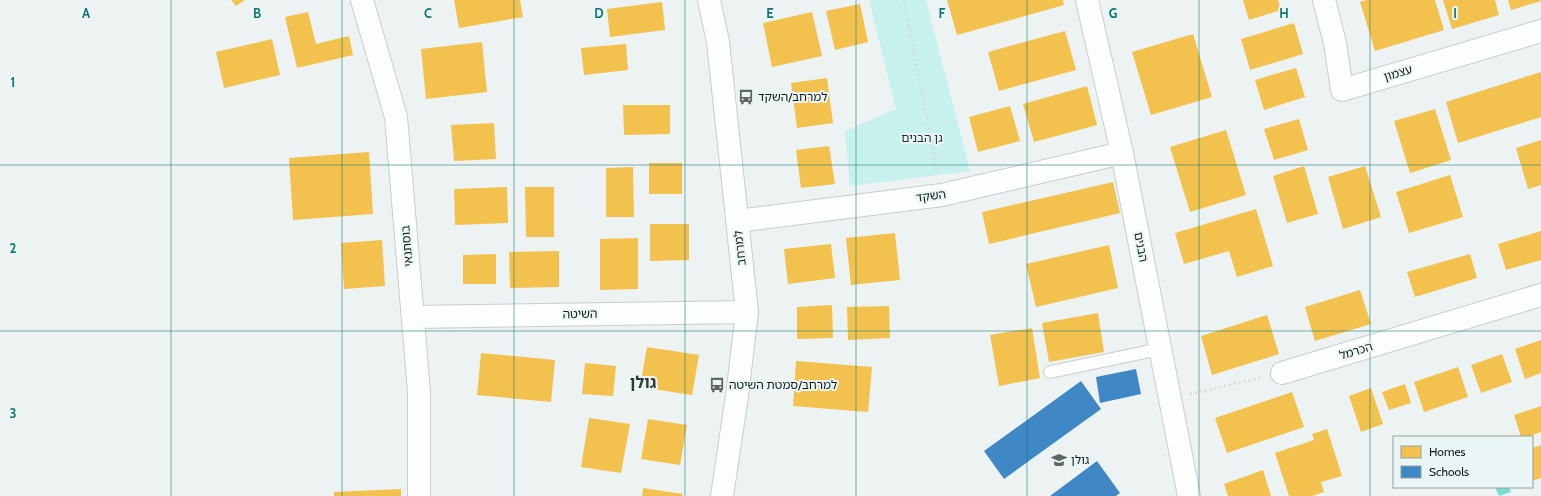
<svg xmlns="http://www.w3.org/2000/svg" width="1541" height="496" font-family="Cabin,'Noto Sans Hebrew',sans-serif">
	<rect width="100%" height="100%" fill="#edf3f3"/>
	<path fill="#c7f1ec" d="M869 0H926L970 171 850 186 845 131 896 109Z"/>
	<path fill="#7adbd1" d="M1495 487H1509L1511 492 1499 496Z"/>
	<path fill="#f2c14e" d="M231 0H245L236 6Z
		M454 0H520L523 17 459 28Z
		M947 0H1063L1064 5 957 35Z
		M1243 0H1278L1281 10 1249 20Z
		M1366 0H1435L1444 30 1375 51 1360 2Z
		M1443 0H1495L1499 15 1452 29Z
		M1508 0H1541V1L1511 10Z
		M662 2 665 30 610 37 607 9Z
		M860 4 868 42 835 50 826 11Z
		M308 12 316 44 349 36 353 55 297 68 285 17Z
		M812 12 822 56 772 67 763 23Z
		M1294 23 1303 54 1250 70 1241 39Z
		M1065 31 1076 70 999 91 988 52Z
		M1193 34 1212 97 1151 115 1132 52Z
		M272 39 280 75 224 88 216 52Z
		M482 42 487 92 426 99 421 49Z
		M626 44 628 70 584 75 581 48Z
		M1296 68 1305 97 1264 110 1255 80Z
		M1541 72V117L1458 143 1446 102Z
		M827 78 833 123 797 128 791 83Z
		M1087 86 1097 125 1034 142 1023 104Z
		M623 105H670V134L624 135Z
		M1010 106 1020 141 978 152 969 117Z
		M1435 109 1451 160 1410 173 1394 121Z
		M1299 119 1308 150 1274 160 1264 129Z
		M494 123 496 159 454 161 451 125Z
		M1226 130 1246 195 1190 212 1170 147Z
		M1541 140V185L1528 189 1516 148Z
		M829 146 835 184 801 188 796 150Z
		M369 152 373 214 293 220 289 158Z
		M649 163H682V194H649Z
		M1304 166 1318 214 1287 223 1273 176Z
		M1365 166 1381 217 1343 229 1328 177Z
		M633 167 634 217H606V168Z
		M1450 175 1463 217 1409 233 1396 192Z
		M1113 182 1120 213 989 244 982 212Z
		M507 187 508 223 455 225 454 189Z
		M525 187H554V237H526Z
		M1256 209 1273 266 1237 277 1229 251 1184 264 1175 233Z
		M650 224H689V260L650 261Z
		M1541 231V260L1506 270 1498 244Z
		M895 233 900 280 851 285 846 238Z
		M638 238V289L600 290V239Z
		M382 240 385 286 344 289 341 243Z
		M831 244 835 278 788 284 784 249Z
		M1109 245 1118 288 1036 307 1026 264Z
		M559 251V287L510 288 509 252Z
		M496 254V284H463V255Z
		M1470 254 1477 278 1415 297 1407 272Z
		M1360 290 1371 324 1315 341 1305 307Z
		M832 305 833 338 797 339V307Z
		M889 306 890 338 848 340 847 307Z
		M1098 313 1104 352 1049 362 1042 323Z
		M1267 315 1279 354 1212 375 1201 336Z
		M1032 328 1040 378 999 386 990 335Z
		M1541 340V373L1525 379 1515 349Z
		M647 347 699 355 692 395 640 387Z
		M481 353 555 360 551 402 477 395Z
		M1502 354 1512 382 1481 393 1471 365Z
		M796 361 872 367 868 412 793 406Z
		M585 363 616 366 613 396 582 394Z
		M1458 367 1468 397 1424 412 1414 382Z
		M1405 384 1411 403 1389 410 1382 392Z
		M1371 388 1383 424 1361 432 1349 396Z
		M1292 392 1304 427 1227 453 1215 418Z
		M1541 406V432L1527 437H1521L1514 415Z
		M589 418 630 424 621 473 581 467Z
		M648 419 687 425 680 465 641 459Z
		M1327 429 1342 476 1321 482 1324 492 1312 496H1289L1275 453 1314 440 1312 434Z
		M1541 445V478L1532 481V448Z
		M1263 470 1271 496H1228L1224 484Z
		M643 488 683 494 682 496H642Z
		M401 489V496H334V492Z"/>
	<path fill="#3f88c5" d="M1136 369 1141 394 1100 403 1096 377Z
		M1081 381 1101 409 1004 479 984 451Z
		M1097 461 1120 493 1116 496H1050Z"/>
	<g fill="none" stroke-linecap="round" stroke-linejoin="round">
		<defs>
			<path id="lane" d="M1050 372 1160 349"/>
			<path id="street" d="M362 0 396 117 419 392V496
				M709 0 718 42 747 312 737 396 722 496
				M1324 0 1335 43 1342 90 1541 31
				M737 221 942 195 1122 153
				M413 317 747 312
				M1282 373 1541 295"/>
			<path id="secondary" d="M1087 0 1122 153 1189 496"/>
		</defs>
		<use href="#lane" stroke="#c9cdcd" stroke-width="14"/>
		<use href="#street" stroke="#c9cdcd" stroke-width="24"/>
		<use href="#secondary" stroke="#c9cdcd" stroke-width="24"/>
		<path stroke="#d9dada" stroke-width="2.5" stroke-dasharray="2 3" stroke-linecap="butt" d="M904 0 938 175
			M1190 394 1263 377"/>
		<use href="#lane" stroke="#fcfdfd" stroke-width="12"/>
		<use href="#street" stroke="#fcfdfd" stroke-width="22"/>
		<use href="#secondary" stroke="#fcfdfd" stroke-width="22"/>
	</g>
	<path fill="none" stroke="#0f766e" stroke-width="1" stroke-opacity="0.55" d="M171 0V496M342 0V496M514 0V496M685 0V496M856 0V496M1027 0V496M1199 0V496M1370 0V496M0 165H1541M0 331H1541"/>
	<defs>
		<symbol id="bus-bare" viewBox="-9 -9 18 18"><path d="M-5-6H5V4H4V6H2V4H-2V6H-4V4H-5ZM-3.5-4V0h7V-4ZM-3.5 1.2v1.5H-2V1.2ZM2 1.2v1.5H3.5V1.2Z" fill="#616565" stroke="#eaf6f5" stroke-width="2.5" paint-order="stroke"/></symbol>
		<symbol id="school-bare" viewBox="-9 -9 18 18"><path d="M0-5L7-2L0 1L-7-2ZM-4 1L0 2.5L4 1V4Q0 6-4 4Z" fill="#616565" stroke="#eaf6f5" stroke-width="2.5" paint-order="stroke"/></symbol>
	</defs>
	<g fill-rule="evenodd">
		<use href="#bus-bare" x="735" y="86" width="22" height="22"/>
		<use href="#bus-bare" x="706" y="374" width="22" height="22"/>
		<use href="#school-bare" x="1048" y="449" width="22" height="22"/>
	</g>
	<g text-anchor="middle" stroke-width="4" stroke-linejoin="round" paint-order="stroke">
		<g font-size="12" fill="#151919" stroke="#eaf6f5">
			<text transform="translate(1398 73) rotate(-17)" y="4">עצמון</text>
			<text transform="translate(931 196) rotate(-8)" y="4">השקד</text>
			<text transform="translate(407 246) rotate(-95)" y="4">בוסתנאי</text>
			<text transform="translate(1141 247) rotate(79)" y="4">הבנים</text>
			<text transform="translate(740 248) rotate(-96)" y="4">למרחב</text>
			<text transform="translate(580 314) rotate(-1)" y="4">השיטה</text>
			<text transform="translate(1356 351) rotate(-17)" y="4">הכרמל</text>
		</g>
		<g font-size="12" fill="#151919" stroke="#eaf6f5" text-anchor="start">
			<text x="758" y="101">למרחב/השקד</text>
			<text x="729" y="389">למרחב/סמטת השיטה</text>
			<text x="1071" y="464">גולן</text>
		</g>
		<g font-size="12" fill="#1a312e" stroke="#eaf6f5">
			<text x="922" y="142">גן הבנים</text>
		</g>
		<g font-size="16" font-weight="bold" fill="#303938" stroke="#eaf6f5">
			<text x="643" y="388">גולן</text>
		</g>
	</g>
	<g font-size="13" text-anchor="middle" font-weight="bold" fill="#0f766e" stroke="#eaf6f5" stroke-width="4" stroke-linejoin="round" paint-order="stroke">
		<text x="86" y="18">A</text>
		<text x="257" y="18">B</text>
		<text x="428" y="18">C</text>
		<text x="599" y="18">D</text>
		<text x="770" y="18">E</text>
		<text x="942" y="18">F</text>
		<text x="1113" y="18">G</text>
		<text x="1284" y="18">H</text>
		<text x="1455" y="18">I</text>
		<text x="13" y="87">1</text>
		<text x="13" y="253">2</text>
		<text x="13" y="418">3</text>
	</g>
	<rect x="1393" y="436" width="140" height="52" fill="#eaf6f5" stroke="#959e9d"/>
	<rect x="1401" y="446" width="20" height="12" fill="#f2c14e" stroke="#959e9d"/>
	<text x="1429" y="456" font-size="12" fill="#151919">Homes</text>
	<rect x="1401" y="466" width="20" height="12" fill="#3f88c5" stroke="#959e9d"/>
	<text x="1429" y="476" font-size="12" fill="#151919">Schools</text>
</svg>
